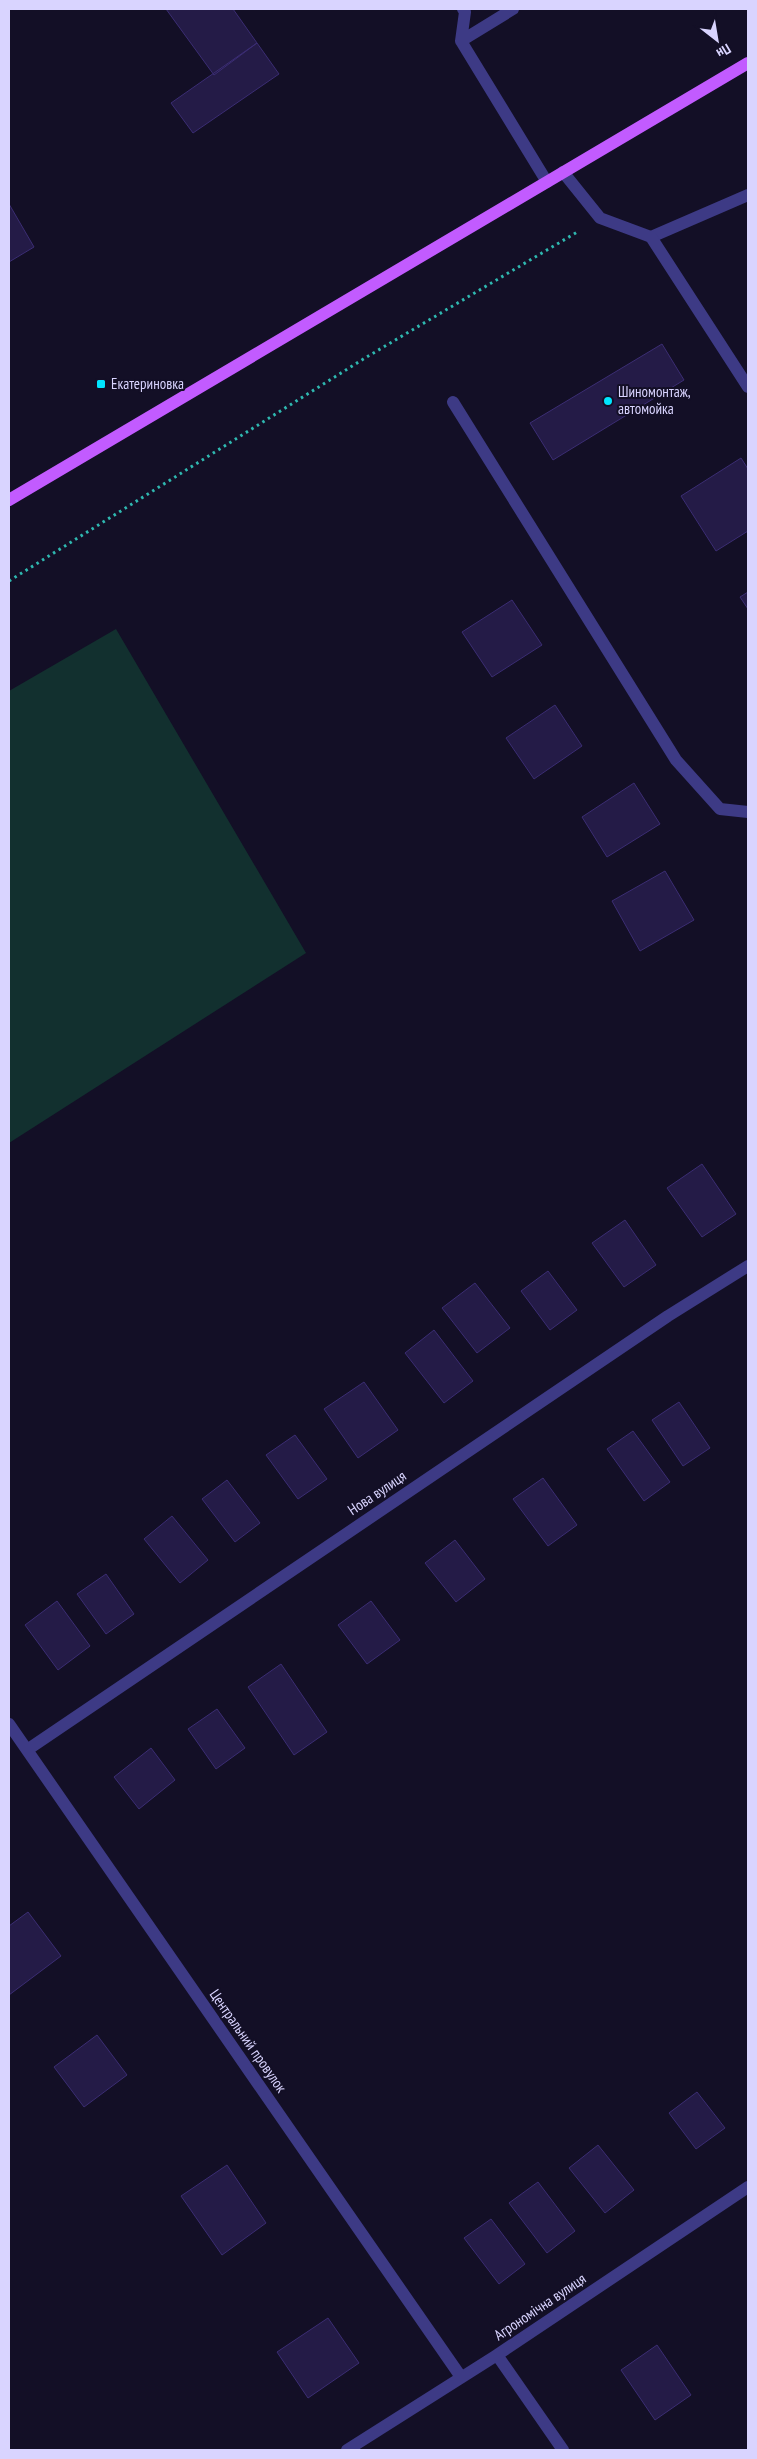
<svg xmlns="http://www.w3.org/2000/svg" width="757" height="2459" font-family="'PT Sans Narrow',sans-serif">
	<rect width="100%" height="100%" fill="#130f26"/>
	<path fill="#12302f" d="M116 629 306 953 9 1143V691Z"/>
	<path fill="#241b47" stroke="#3b2d73" d="M166 9H233L257 43 214 75Z
		M257 43 279 74 193 133 171 103Z
		M9 204 34 247 9 262Z
		M662 344 684 380 553 460 530 423Z
		M741 458 748 469V531L716 551 681 496Z
		M748 592V609L740 597Z
		M512 600 542 645 492 677 462 632Z
		M555 705 582 746 534 779 506 738Z
		M634 783 660 824 607 857 582 817Z
		M665 871 694 920 640 951 612 901Z
		M702 1164 736 1214 702 1237 667 1188Z
		M625 1220 656 1265 624 1287 592 1243Z
		M548 1271 577 1310 550 1330 521 1291Z
		M475 1283 510 1328 477 1353 442 1308Z
		M434 1330 473 1381 444 1403 405 1353Z
		M364 1382 398 1430 358 1458 324 1409Z
		M679 1402 710 1448 683 1466 652 1420Z
		M633 1431 670 1482 644 1501 607 1449Z
		M295 1435 327 1479 298 1499 266 1455Z
		M543 1478 577 1525 548 1546 513 1499Z
		M227 1480 260 1523 235 1542 202 1499Z
		M172 1516 208 1560 180 1583 144 1539Z
		M455 1540 485 1579 456 1602 425 1563Z
		M106 1574 134 1614 106 1634 77 1594Z
		M57 1601 90 1646 58 1670 25 1625Z
		M371 1601 400 1640 367 1664 338 1625Z
		M281 1664 327 1732 294 1755 248 1687Z
		M217 1709 245 1748 216 1769 188 1729Z
		M151 1748 175 1780 139 1809 114 1777Z
		M28 1912 61 1956 9 1995V1926Z
		M97 2035 127 2075 84 2107 54 2067Z
		M697 2092 725 2128 696 2149 669 2113Z
		M598 2145 634 2190 605 2213 569 2168Z
		M227 2165 266 2223 222 2255 181 2196Z
		M538 2182 575 2231 547 2253 509 2203Z
		M491 2219 525 2264 499 2284 464 2238Z
		M328 2318 359 2363 308 2398 277 2352Z
		M657 2345 691 2395 655 2420 621 2370Z"/>
	<g fill="none" stroke-linecap="round" stroke-linejoin="round">
		<path stroke="#2fb8b0" stroke-width="3" stroke-dasharray="2.5 4" stroke-linecap="butt" d="M9 581 365 358 579 231"/>
		<path stroke="#3d3a85" stroke-width="12" d="M463 9 465 12 461 41 547 182
			M461 41 513 9
			M651 237 748 195"/>
		<path stroke="#3d3a85" stroke-width="12" d="M563 172 600 218 651 237 748 387
			M453 402 676 760 720 809 748 812
			M9 1724 461 2377
			M27 1750 668 1316 748 1266
			M497 2355 563 2450
			M347 2450 497 2355 748 2187"/>
		<path stroke="#c25bff" stroke-width="12" d="M9 500 748 63"/>
	</g>
	<g fill="#00e5ff" stroke="#130f26" stroke-width="2">
		<rect x="96" y="379" width="10" height="10" rx="2.5"/>
		<circle cx="608" cy="401" r="5"/>
	</g>
	<g text-anchor="middle" stroke-width="4" stroke-linejoin="round" paint-order="stroke">
		<g font-size="15" fill="#d9d4ff" stroke="#130f26" text-anchor="start">
			<text x="111" y="389">Екатериновка</text>
			<text x="618" y="397">Шиномонтаж,<tspan x="618" dy="17">автомойка</tspan></text>
		</g>
		<g font-size="15" fill="#d9d4ff" stroke="#130f26">
			<text transform="translate(377 1493) rotate(-34)" y="5">Нова вулиця</text>
			<text transform="translate(248 2041) rotate(55)" y="5">Центральний провулок</text>
			<text transform="translate(540 2307) rotate(-34)" y="5">Агрономічна вулиця</text>
		</g>
	</g>
	<rect width="757" height="2459" fill="none" stroke="#d9d4ff" stroke-width="20"/>
	<g transform="translate(717 40) rotate(149)" stroke="#130f26" stroke-width="4" paint-order="stroke">
	<path d="M0-4L9 19L0 12L-9 19Z" fill="#d9d4ff"/>
	<text y="-8" font-size="14" font-weight="bold" text-anchor="middle" fill="#d9d4ff">Пн</text>
	</g>
</svg>
